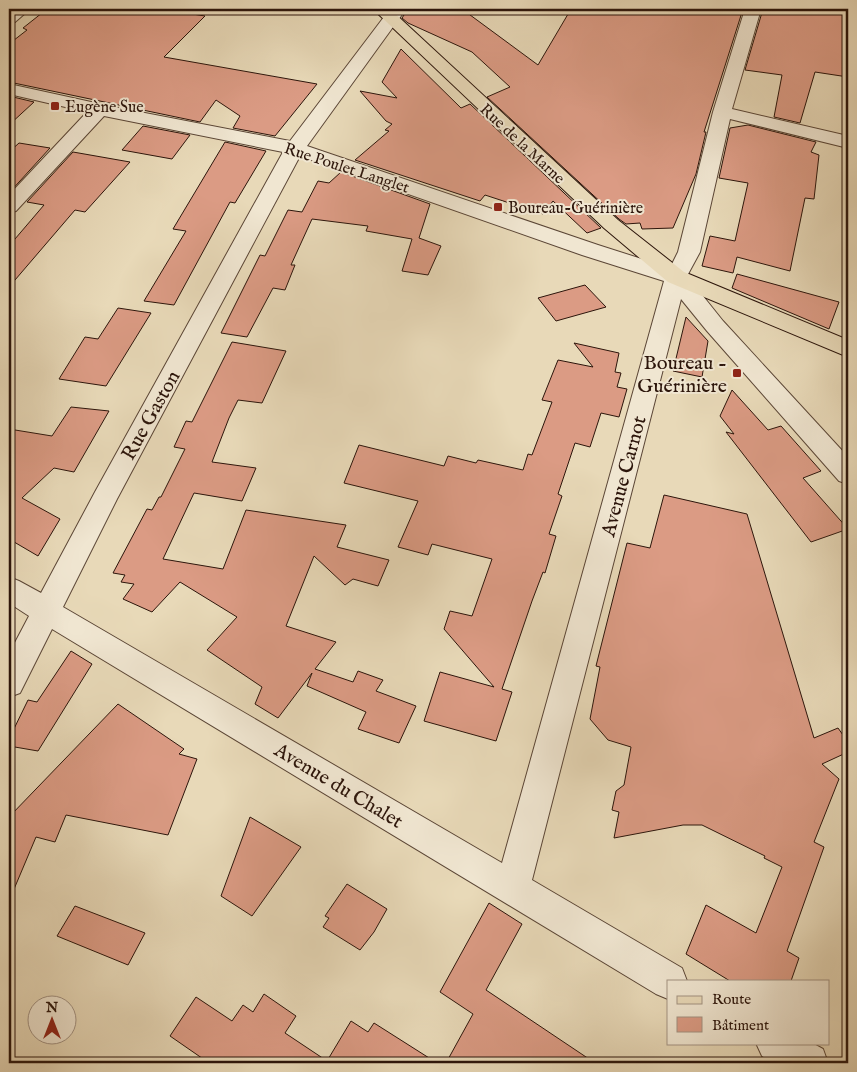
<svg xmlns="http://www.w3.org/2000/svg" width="857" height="1072" font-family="'IM FELL English',serif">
	<rect width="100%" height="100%" fill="#e8d9b8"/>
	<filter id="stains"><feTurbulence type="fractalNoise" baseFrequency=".004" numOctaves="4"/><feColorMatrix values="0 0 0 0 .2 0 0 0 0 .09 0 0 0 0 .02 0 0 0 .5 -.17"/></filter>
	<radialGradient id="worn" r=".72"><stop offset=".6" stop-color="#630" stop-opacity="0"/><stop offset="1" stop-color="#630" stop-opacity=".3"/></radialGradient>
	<path fill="#db9b84" stroke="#2c150b" d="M47 9H161L205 16 164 57 317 84 275 136 233 128 240 116 216 100 200 122 9 82V44L27 30 23 28Z
		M408 9H462L538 65 571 9H743L704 132H706L696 174 673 228 642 229 640 223 626 224 619 219 487 97 510 87 472 52 408 23 402 18Z
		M763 9H848V77L815 72 800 123 774 117 782 75 745 70Z
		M401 49 461 108 470 104 601 228 587 233 553 201 543 214 485 195 480 201 355 160 389 131 385 130 392 124 386 121 360 91 397 98 382 82Z
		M9 96 34 102 9 125Z
		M748 125 816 142 811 152 819 155 814 199 805 198 790 271 737 257 733 273 702 266 710 236 735 241 748 183 719 178 730 128Z
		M143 126 190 135 172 159 122 150Z
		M225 142 266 151 235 203 230 202 174 305 144 301 186 231 173 229Z
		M19 143 50 148 9 193V152Z
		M73 152 130 162 85 212 75 210 9 287V246L44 205 27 202Z
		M341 172 430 204 419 238 441 246 428 275 402 271 412 239 366 231 368 226 312 219 291 265H295L285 290 273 288 247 337 221 333 260 255 265 256 288 210 302 212 318 181 329 183Z
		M737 274 839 302 829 329 732 288Z
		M585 285 606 307 556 321 538 298Z
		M118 308 151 313 106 386 59 379 85 337 98 339Z
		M686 317 708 341 702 377 673 371Z
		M232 342 286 351 262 403 238 400 229 418 212 462 256 468 242 501 194 493 163 559 223 569 246 510 346 525 337 547 389 560 378 586 353 579 345 585 314 556 286 626 336 642 315 669 353 682 358 671 383 680 376 691 416 706 399 743 358 729 366 712 307 686 312 673 278 718 255 704 262 687 207 650 237 617 180 582 152 612 123 599 134 584 121 582 125 575 113 573 147 509 152 510 159 497H161L185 449 174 447 186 421 192 422Z
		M574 343 619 353 615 372 621 373 617 387 627 389 619 417 601 413 590 447 575 443 558 494 562 496 549 534 556 536 545 573 543 572 532 601 502 689 512 692 496 741 424 721 440 672 494 687 444 629 450 611 472 616 492 559 432 544 428 555 398 547 418 501 344 483 359 445 444 466 448 456 476 463 478 460 523 470 528 454 532 455 552 402 542 400 558 360 593 367Z
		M732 390 768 430 781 426 821 471 803 478 848 529 811 542 726 432 734 434 720 416Z
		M71 407 109 411 74 472 54 468 22 498 60 519 38 556 9 539V429L52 436Z
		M664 495 747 514 814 738 838 728 848 742V752L822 764 839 779 814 842 824 847 787 951 799 958 791 981H730L686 954 706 905 756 933 782 867 764 858 765 856 702 825H683L614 838 619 812 612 810 616 791 624 785 631 747 608 740 590 719 600 667 596 666 627 543 650 548Z
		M71 651 92 664 38 751 9 746V739L28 700 37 702Z
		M118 704 184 749 179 754 197 759 168 835 66 815 55 842 36 837 9 901V817Z
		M250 817 301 847 252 916 221 896Z
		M347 884 387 909 374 932 360 950 323 927 329 918 325 916Z
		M489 903 522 924 486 990 595 1063H446L473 1014 440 992Z
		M75 906 145 933 128 965 57 936Z
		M264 994 296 1016 285 1033 327 1061 351 1021 368 1032 374 1023 437 1063H209L170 1036 196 997 232 1021 243 1005 253 1012Z"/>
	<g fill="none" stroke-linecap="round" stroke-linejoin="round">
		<defs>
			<path id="minor" d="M11 9H30L15 22 9 23V11Z
				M390 9H406L307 146 598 245 670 268 678 252 713 112 745 9H761L732 109 848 136V148L730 119 700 252 687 276 723 321 848 457V484L839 481 707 331 681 299 532 880 682 968 687 981H668V999L656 994 52 629 20 693 9 697V654L29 616 9 603V577L19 581 41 593 95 492 283 152 104 116 16 211 9 213V195L87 112 9 94V84L114 107 290 141ZM300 156 582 255 664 281 502 863 63 607 117 499Z
				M756 1043H812L823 1049 828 1063H773L762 1056Z"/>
			<path id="major" d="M373 9H390L618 220 684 272 848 340V357L668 282 604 228Z"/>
		</defs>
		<use href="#minor" stroke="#5b4636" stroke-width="2"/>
		<use href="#major" stroke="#2c150b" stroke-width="2"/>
		<use href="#minor" fill="#f0e6d1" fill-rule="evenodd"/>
		<use href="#major" fill="#e8d9b8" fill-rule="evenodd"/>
	</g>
	<g fill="#8f2418" stroke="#f0e6d1" stroke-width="2">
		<rect x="50" y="101" width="10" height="10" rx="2.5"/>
		<rect x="493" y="202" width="10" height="10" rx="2.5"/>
		<rect x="732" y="368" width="10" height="10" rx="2.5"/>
	</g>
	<g text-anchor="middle" stroke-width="4" stroke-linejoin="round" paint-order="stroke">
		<g font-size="16" fill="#2c150b" stroke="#f0e6d1" text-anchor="start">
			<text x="65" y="112">Eugène Sue</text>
			<text x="508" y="213">Boureau-Guérinière</text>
		</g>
		<g font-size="16" fill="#2c150b" stroke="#f0e6d1">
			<text transform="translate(523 143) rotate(43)" y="6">Rue de la Marne</text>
			<text transform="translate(347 167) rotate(18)" y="6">Rue Poulet Langlet</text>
		</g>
		<g font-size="20" fill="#2c150b" stroke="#f0e6d1" text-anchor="end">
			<text x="727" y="369">Boureau -<tspan x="727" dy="23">Guérinière</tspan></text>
		</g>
		<g font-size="20" fill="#2c150b" stroke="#f0e6d1">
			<text transform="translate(150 415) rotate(-61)" y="7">Rue Gaston</text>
			<text transform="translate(623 476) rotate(-75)" y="7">Avenue Carnot</text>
			<text transform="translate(339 785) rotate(31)" y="7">Avenue du Chalet</text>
		</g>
	</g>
	<rect width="857" height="1072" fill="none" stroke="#e8d9b8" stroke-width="30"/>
	<rect x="10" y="10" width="837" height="1052" fill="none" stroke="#2c150b" stroke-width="2.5"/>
	<rect x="15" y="15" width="827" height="1042" fill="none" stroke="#2c150b"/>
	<rect x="667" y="980" width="162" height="65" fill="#f0e6d1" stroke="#a29282"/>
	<rect x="677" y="996" width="25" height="8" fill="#e8d9b8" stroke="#a29282"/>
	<text x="712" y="1004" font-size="15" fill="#2c150b">Route</text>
	<rect x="677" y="1017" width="25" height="15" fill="#db9b84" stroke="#a29282"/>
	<text x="712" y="1030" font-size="15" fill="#2c150b">Bâtiment</text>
	<g transform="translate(52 1020)"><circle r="24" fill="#f0e6d1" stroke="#a29282"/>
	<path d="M0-4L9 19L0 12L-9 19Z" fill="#8f2418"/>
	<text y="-8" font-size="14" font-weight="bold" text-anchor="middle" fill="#2c150b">N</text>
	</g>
	<rect width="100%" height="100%" filter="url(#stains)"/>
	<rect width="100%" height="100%" fill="url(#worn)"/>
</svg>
